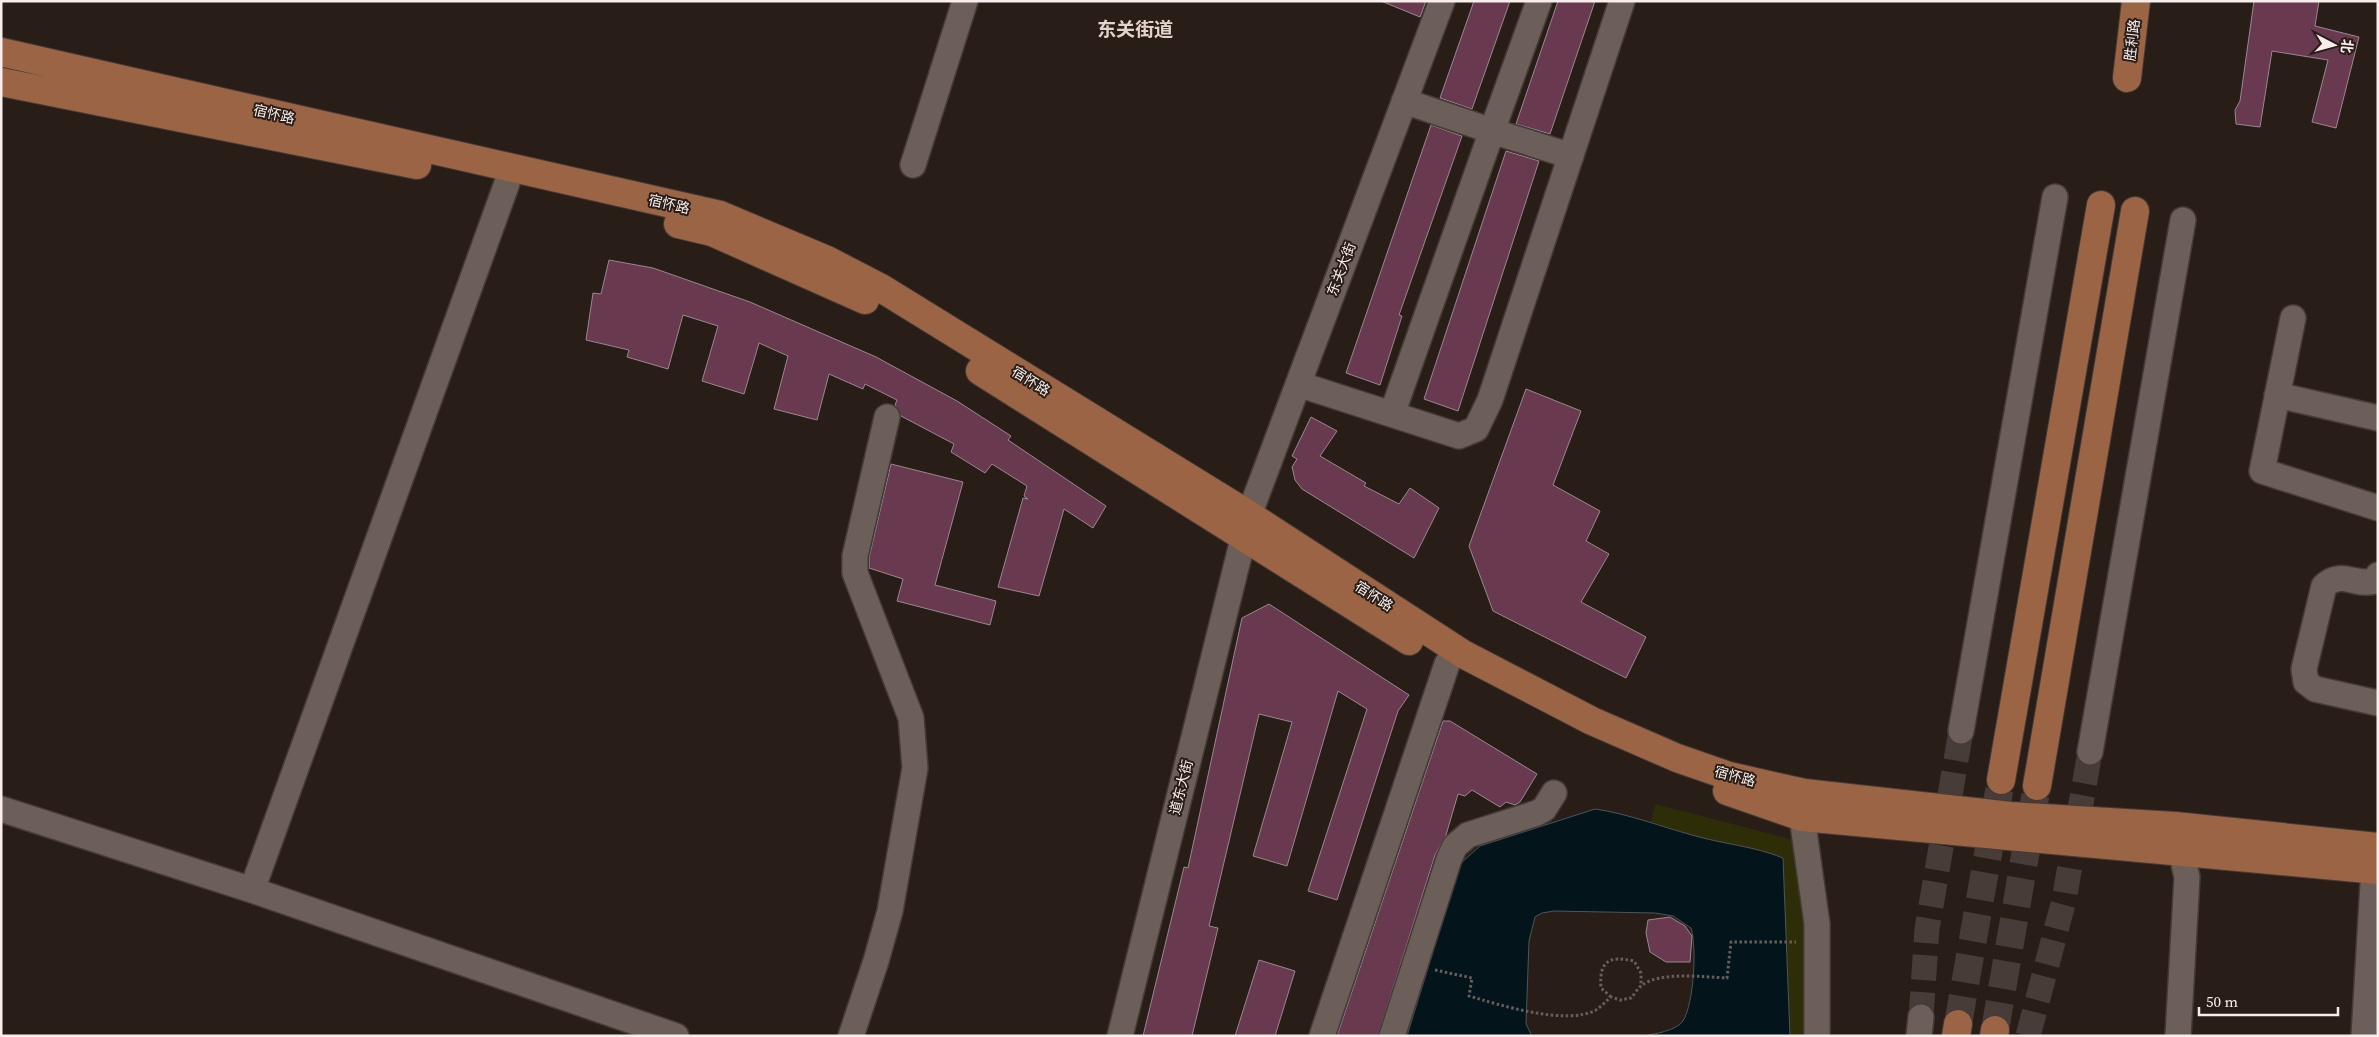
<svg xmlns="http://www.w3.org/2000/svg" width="2379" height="1037" font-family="'Source Serif 4','Noto Sans SC',serif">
	<rect width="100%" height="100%" fill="#291d18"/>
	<path fill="#2d2e08" d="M1655 804 1798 841 1809 893V1036H1790L1783 858 1693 836 1651 822Z"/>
	<path fill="#03151b" stroke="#4c565a" d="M1595 809C1629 814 1659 826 1692 835 1722 844 1754 846 1783 858L1790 1036H1643C1654 1034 1676 1031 1683 1021 1694 1003 1697 947 1691 928L1673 916 1655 913 1554 911 1542 913 1535 917 1529 941 1526 1024 1532 1036H1407L1460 864 1480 846Z"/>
	<path fill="#693a4f" stroke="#98888e" d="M1381 1H1426L1420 17Z
		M1474 1H1510L1472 109 1440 98Z
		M1558 1H1595L1550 134 1516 124Z
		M2254 1H2319L2315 26 2359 37 2336 128 2312 122 2328 60 2272 51 2260 127 2236 124 2235 110 2240 101Z
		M1431 125 1462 136 1399 315 1402 316 1380 385 1346 373Z
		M1506 151 1539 161 1458 411 1424 399Z
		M609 260 653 268 750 302 876 357 957 401 1011 436 1008 440 1106 506 1093 528 1064 509 1039 596 998 587 1023 498 1028 499 1024 496 1027 486 992 464 985 473 951 452 954 444 901 416 895 405 897 400 865 384 863 389 829 374 817 420 774 409 788 356 759 343 744 394 702 381 718 326 683 315 668 369 627 357 629 350 586 340 593 293 601 294Z
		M1526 389 1581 411 1553 485 1600 511 1586 541 1609 554 1581 602 1646 637 1626 678 1493 611 1469 546Z
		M1311 417 1337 431 1320 456 1366 483 1364 486 1399 504 1410 488 1439 508 1414 558 1302 489 1295 480 1292 467 1297 459 1292 456Z
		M891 464 963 482 935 585 996 601 990 625 897 601 903 579 869 568V558Z
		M1269 604 1409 695 1398 711 1337 900 1308 891 1367 709 1338 691 1287 866 1253 856 1292 722 1259 714 1209 926 1218 928 1192 1036H1143L1184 867 1188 868 1242 618Z
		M1443 721H1450L1537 774 1520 802 1515 805 1506 802 1500 807 1472 790 1465 796 1458 794 1446 835 1435 855 1378 1036H1337Z
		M1670 917 1685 926 1692 936 1690 962H1666L1650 952 1646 933 1648 920Z
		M1259 960 1295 971 1275 1036H1235Z"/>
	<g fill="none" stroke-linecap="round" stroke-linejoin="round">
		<path stroke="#483c38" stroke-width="25" stroke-dasharray="25 12" stroke-linecap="butt" d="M1921 1017 1927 929 1961 731
			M2028 1036 2064 900 2090 752"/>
		<path stroke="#483c38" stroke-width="28" stroke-dasharray="28 14" stroke-linecap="butt" d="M1958 1024 2001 780
			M1995 1030 2037 786"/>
		<defs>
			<path id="minor" d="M1404 101 1492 131 1539 1
				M913 165 965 1
				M2293 318 2262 471 2378 508
				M1298 384 1459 436 1476 429 1490 400 1622 1
				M2277 395 2378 418
				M1392 414 1492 131 1571 156
				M2378 575 2375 581C2355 587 2342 569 2324 586L2304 669 2306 682 2315 689 2378 703
				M1961 731 2055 197
				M2090 752 2183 220
				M1 809 252 890 676 1036
				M1802 817 1817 924V1036
				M2177 834 2187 877 2178 1036
				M252 890 507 183
				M851 1036 876 961 890 911 915 768 911 718 855 573V556L887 417
				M1120 1036 1249 515 1442 1
				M1322 1036 1447 664
				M1392 1036 1449 859 1455 846 1468 835 1537 813 1544 809 1554 793
				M1919 1036 1921 1017
				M2364 1036 2375 850"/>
			<path id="major" d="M1 52 720 215 827 260 881 288 1249 515 1463 654 1592 721 1677 758 1729 776 1804 793 2011 816 2175 826 2378 847
				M2127 78 2136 1
				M1 82 417 165
				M678 224 712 232 865 300
				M980 371 1409 641
				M2001 780 2101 205
				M2037 786 2135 211
				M1727 791 1802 817 2378 870
				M1956 1036 1958 1024
				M1994 1036 1995 1030"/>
		</defs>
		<use href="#minor" stroke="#443a37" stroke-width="28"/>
		<use href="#major" stroke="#443a37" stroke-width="30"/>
		<path stroke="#695e59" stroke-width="3" stroke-dasharray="2.5 2.5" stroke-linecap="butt" d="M1435 970 1472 978 1469 996C1500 1005 1566 1026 1596 1010 1601 1007 1606 1001 1611 997L1620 1000 1631 998C1634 995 1637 989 1641 986 1659 971 1704 977 1727 978L1731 942H1796
			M1611 997 1601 988C1599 962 1608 955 1634 961L1641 973V986"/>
		<use href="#minor" stroke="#6c5e58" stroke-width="25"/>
		<use href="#major" stroke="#9b6444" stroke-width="28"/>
	</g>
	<g text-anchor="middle" stroke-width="4" stroke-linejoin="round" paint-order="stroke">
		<g font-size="14" fill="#f8efec" stroke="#291d18">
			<text transform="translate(2132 40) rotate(-83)" y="5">胜利路</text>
			<text transform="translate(274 114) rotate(13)" y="5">宿怀路</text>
			<text transform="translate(669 204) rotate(13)" y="5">宿怀路</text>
			<text transform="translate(1341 269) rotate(-69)" y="5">东关大街</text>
			<text transform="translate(1031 381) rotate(32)" y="5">宿怀路</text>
			<text transform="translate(1374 596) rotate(33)" y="5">宿怀路</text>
			<text transform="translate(1735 776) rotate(15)" y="5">宿怀路</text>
			<text transform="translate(1181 787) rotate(-76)" y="5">道东大街</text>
		</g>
		<g font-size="19" font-weight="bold" fill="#e4d3cc" stroke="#291d18">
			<text x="1135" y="36">东关街道</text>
		</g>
	</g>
	<rect width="2379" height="1037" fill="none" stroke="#f8efec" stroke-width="5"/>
	<g transform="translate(2334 45) rotate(96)" stroke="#291d18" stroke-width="4" paint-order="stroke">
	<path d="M0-4L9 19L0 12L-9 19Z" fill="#f8efec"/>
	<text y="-8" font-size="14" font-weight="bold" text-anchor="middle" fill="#f8efec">北</text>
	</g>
	<path d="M2199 1007v8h139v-8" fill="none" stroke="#f8efec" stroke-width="2.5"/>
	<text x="2206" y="1007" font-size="15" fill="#f8efec" stroke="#291d18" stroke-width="4" paint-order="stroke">50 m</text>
</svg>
